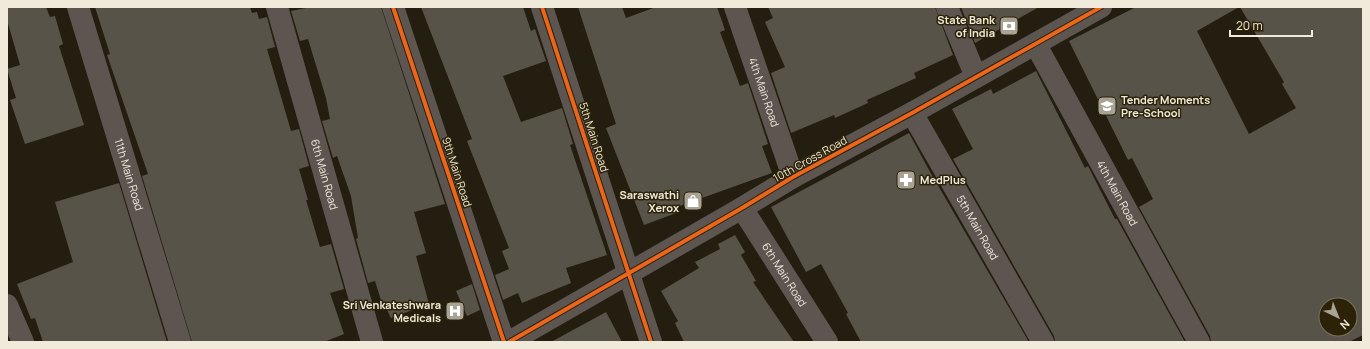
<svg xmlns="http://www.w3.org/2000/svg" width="1370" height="349" font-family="Manrope,sans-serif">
	<rect width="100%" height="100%" fill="#241e10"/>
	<path fill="#585348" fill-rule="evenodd" d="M7 7H46L50 17 55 16 63 44 59 46 84 125 25 144 10 100 16 98 7 69 20 65 7 20Z
		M95 7H250L252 13 257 12 259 19 267 17 275 47 267 49 291 131 299 129 309 166 299 169 308 200H306L320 247 331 244 344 289 330 293 344 334 324 342H192L142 176 148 174 107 55 110 54Z
		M311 7H381L445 204 414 212 426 253 416 256 429 304 391 318 387 310H384L375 281 368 283 356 239 358 238 351 196 337 156 333 158 322 121 330 119 326 98 308 39 300 41 291 11Z
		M421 7H523L531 31 535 29 546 61 503 76 521 122 562 108 573 144 570 145 607 255 566 268 571 283 522 303 518 293 503 300 495 275 509 269 502 251 509 248 467 141 472 139Z
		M578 7H622L626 18 656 7H717L725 30 720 32 740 86 748 83 768 144 762 146 772 173 677 207 679 212 644 225 606 128 616 124Z
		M768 7H935L953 55 914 73 916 78 867 100 868 103 835 118 834 115 791 133 771 73 785 67 765 22 773 18Z
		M961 7H1039L975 43Z
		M1136 7H1239L1197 31 1249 134 1296 108 1282 84 1284 82 1240 7H1363V335L1349 342H1211L1210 336 1139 207 1153 199 1132 158 1128 160 1069 41ZM1326 305H1350V329H1326Z
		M1036 71 1085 168 1088 166 1115 219H1117L1185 342H1055L1054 336 953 159 973 149 952 109 991 89 993 94Z
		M909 133 929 170 1029 342H861L846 314 848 313 821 264 806 272 771 207Z
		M119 183 167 342H43L35 318 31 319 17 284 73 262 55 202Z
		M735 235 745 252 741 255 756 281 753 282 794 342H684L675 323 678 321 661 291 699 268 695 262 720 249 718 244Z
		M472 284 480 310 467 316 456 291Z
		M606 312 622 342H551Z"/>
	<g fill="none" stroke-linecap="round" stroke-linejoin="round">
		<g stroke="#5c5550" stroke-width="22">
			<path id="s1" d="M78 7 180 342"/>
			<path id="s2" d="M277 7 372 342"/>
			<path d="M393 7 504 342"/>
			<path d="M542 7 651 342"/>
			<path id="s3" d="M735 7 793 177"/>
			<path d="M947 7 976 77"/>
			<path id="s4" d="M1036 45 1199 342"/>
			<path id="s5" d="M912 113 1043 342"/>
			<path id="s6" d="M742 208 827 342"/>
			<path d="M7 305 23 342"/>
			<path d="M509 342 742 208 793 177 912 113 1101 7"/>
		</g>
		<defs>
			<path id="cycleway" d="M393 7 504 342
				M542 7 651 342
				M509 342 742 208 793 177 912 113 1101 7"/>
		</defs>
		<use href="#cycleway" stroke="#2c2208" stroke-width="6"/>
		<use href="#cycleway" stroke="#eb651d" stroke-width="4"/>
	</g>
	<defs>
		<symbol id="bank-square" viewBox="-11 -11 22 22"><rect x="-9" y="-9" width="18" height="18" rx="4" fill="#a9a394" stroke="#2c2208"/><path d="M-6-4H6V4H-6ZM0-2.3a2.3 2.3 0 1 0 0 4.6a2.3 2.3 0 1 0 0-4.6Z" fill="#fff"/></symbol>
		<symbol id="school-square" viewBox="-11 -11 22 22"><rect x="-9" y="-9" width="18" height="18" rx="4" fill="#a9a394" stroke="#2c2208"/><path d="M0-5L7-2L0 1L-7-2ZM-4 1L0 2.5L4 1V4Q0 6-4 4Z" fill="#fff"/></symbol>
		<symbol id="pharmacy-square" viewBox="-11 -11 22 22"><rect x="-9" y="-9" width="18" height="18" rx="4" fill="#a9a394" stroke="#2c2208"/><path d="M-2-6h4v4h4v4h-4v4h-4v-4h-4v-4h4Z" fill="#fff"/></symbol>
		<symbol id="shop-square" viewBox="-11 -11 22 22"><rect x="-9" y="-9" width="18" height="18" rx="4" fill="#a9a394" stroke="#2c2208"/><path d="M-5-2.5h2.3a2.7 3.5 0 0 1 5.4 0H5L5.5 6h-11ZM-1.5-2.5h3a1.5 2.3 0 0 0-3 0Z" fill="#fff"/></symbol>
		<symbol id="hospital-square" viewBox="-11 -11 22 22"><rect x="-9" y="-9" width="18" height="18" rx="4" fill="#a9a394" stroke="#2c2208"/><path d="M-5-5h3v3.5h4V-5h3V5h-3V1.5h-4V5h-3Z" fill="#fff"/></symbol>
	</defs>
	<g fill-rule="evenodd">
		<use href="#bank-square" x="998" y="15" width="22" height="22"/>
		<use href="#school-square" x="1096" y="95" width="22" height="22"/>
		<use href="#pharmacy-square" x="895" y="169" width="22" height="22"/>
		<use href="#shop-square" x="682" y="190" width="22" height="22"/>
		<use href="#hospital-square" x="444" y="300" width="22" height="22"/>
	</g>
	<g text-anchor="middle" stroke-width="3" stroke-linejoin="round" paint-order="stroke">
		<g font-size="11" font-weight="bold" fill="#f0eadb" stroke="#2c2208" text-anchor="end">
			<text x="995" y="24">State Bank<tspan x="995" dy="13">of India</tspan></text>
			<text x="1121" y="104" text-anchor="start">Tender Moments<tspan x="1121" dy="13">Pre-School</tspan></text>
			<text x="920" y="184" text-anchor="start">MedPlus</text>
			<text x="679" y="199">Saraswathi<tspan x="679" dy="13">Xerox</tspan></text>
			<text x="441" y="309">Sri Venkateshwara<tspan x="441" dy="13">Medicals</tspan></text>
		</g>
		<g font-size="11" fill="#f0eadb" stroke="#2c2208">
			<text dy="4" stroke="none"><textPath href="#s3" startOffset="90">4th Main Road</textPath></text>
			<text transform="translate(594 137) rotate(72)" y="4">5th Main Road</text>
			<text transform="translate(810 159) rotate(-29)" y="4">10th Cross Road</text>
			<text transform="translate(457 172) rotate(72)" y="4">9th Main Road</text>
			<text dy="4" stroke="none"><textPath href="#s2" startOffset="174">6th Main Road</textPath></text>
			<text dy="4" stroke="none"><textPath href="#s1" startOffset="175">11th Main Road</textPath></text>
			<text dy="4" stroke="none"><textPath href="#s4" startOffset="169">4th Main Road</textPath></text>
			<text dy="4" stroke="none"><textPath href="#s5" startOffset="132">5th Main Road</textPath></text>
			<text dy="4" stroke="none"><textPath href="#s6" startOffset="79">6th Main Road</textPath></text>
		</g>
	</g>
	<rect width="1370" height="349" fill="none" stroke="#f0eadb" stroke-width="16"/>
	<g transform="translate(1338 317) rotate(137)"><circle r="19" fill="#2c2208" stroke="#7a725c"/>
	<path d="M0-3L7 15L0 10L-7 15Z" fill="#a9a394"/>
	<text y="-6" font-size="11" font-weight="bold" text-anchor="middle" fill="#f0eadb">N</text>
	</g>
	<path d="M1230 30v6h82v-6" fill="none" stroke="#f0eadb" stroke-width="2"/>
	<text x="1236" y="30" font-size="12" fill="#f0eadb" stroke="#2c2208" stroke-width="3" paint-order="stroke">20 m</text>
</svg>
